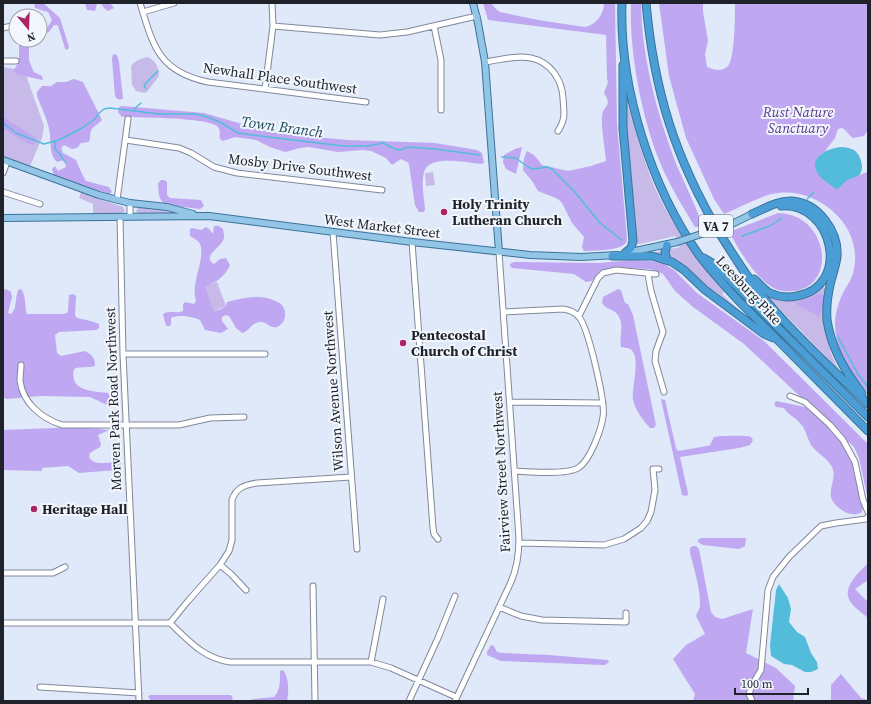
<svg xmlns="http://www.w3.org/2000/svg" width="871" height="704" font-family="'Source Serif 4',serif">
	<rect width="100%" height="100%" fill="#dfe9fa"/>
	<path fill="#c8bae8" d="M148 57C156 61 159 68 159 76L147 92 144 93 136 91 132 85 131 66C134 61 142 58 148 57Z
		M3 67 21 70 25 72 44 126 42 138 30 166 3 156Z
		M626 98C634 128 643 159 655 188 672 226 697 260 724 292L722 294 745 316 703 285 652 253 680 247 675 236 640 244H636C632 196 623 146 626 98Z
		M433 172 435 185 426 186 425 173Z
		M81 192 123 207 125 211 121 214H93V204L79 198Z
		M138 207 168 210 182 214 138 213 136 211Z
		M217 282 226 306 214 311 204 287Z
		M823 287 826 289 824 325 831 353 838 369 764 293C782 298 792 303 810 295 815 293 818 288 823 287Z"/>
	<path fill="#bfa8f1" d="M34 3H43L60 18 69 47 68 49 66 50 65 48 58 26 57 25H54L49 32 40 35V30L47 28 52 20 48 12 35 8Z
		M85 3H110L114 8 108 11 105 9 101 4H97L95 11 87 10Z
		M483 3H491L496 9 500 12 538 20 585 27C596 25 604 14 604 3H615L617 124 627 239C627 251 598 250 588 251H584L582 247 584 237 572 223 562 203 558 199 538 191 532 181 523 170 524 158 527 151 534 155 542 165 568 171 591 166 606 161C605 149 601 127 602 116 603 105 613 107 604 93L608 82 607 79 606 35 488 20Z
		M631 3H641C642 60 657 113 677 166 685 184 694 202 701 221L699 227H695C683 207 670 186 661 165 642 119 629 53 631 3Z
		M659 3H703V11L708 41 705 54 707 67C714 70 722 72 728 66 735 58 735 15 735 3H868V130L864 136 853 138C848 135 847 130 842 128L838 129 835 138 825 151C837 147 855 143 860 160 862 165 862 170 859 175L868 172V392C854 377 838 355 836 335 833 319 837 305 844 291 848 284 853 277 854 269 863 226 819 188 778 193 764 194 738 208 724 214L714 199 686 138 669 76Z
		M19 40H29V60L32 68 34 72 42 76 43 79 42 80 16 74 13 71 19 62Z
		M113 54 117 55 119 62 123 98 120 100 116 98 115 96 112 59Z
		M74 79 83 82 102 120C100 123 95 125 92 129 89 133 91 137 89 142L81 143 77 148 72 149 64 145 61 148 63 153 76 160 82 174 86 181 109 187 112 192 109 194 56 176 53 173 52 169 55 166 58 171 66 167 64 160 57 162C48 153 52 141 49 129 47 118 41 107 37 96V92L42 86H51L57 82H66Z
		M122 106 204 113 270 132 292 135 348 140 435 143 477 150 482 153 484 163 481 164C467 163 429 154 424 172 421 183 424 198 425 209L424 212H419L415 205 409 164 407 162 401 159 392 165 386 158 371 151 363 150 338 152 309 147 300 148 285 152 270 147 256 140 235 137 223 141 220 139C219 135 221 131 218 127 209 117 141 118 124 117L121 116 118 112 119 107Z
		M3 117 36 138 37 141 34 145 29 144 3 129Z
		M522 147 516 174 506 169 503 162 504 155 515 149Z
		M161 180H164L167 182V195L170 198 201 200 204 206 200 209 167 205C157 200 159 192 158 183Z
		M778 213C829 214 838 287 793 291 785 292 778 291 772 287 753 275 740 251 729 232Z
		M214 226H219L223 229C224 234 225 238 222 242 219 248 202 257 214 264L220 259 226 258 230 265C224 278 216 282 205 287L214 311 221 309 226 306 227 302C239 299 254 295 267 298 271 299 277 301 281 304 288 311 286 323 277 327 271 329 266 321 260 322 251 323 250 331 242 333L236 328 229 316 226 315 222 317V321L228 329 221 333 205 330 200 320C194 317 178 314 171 318V324L170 326H166L163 314C169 310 177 314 183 311V304L185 302 194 304 196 301C190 283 206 259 200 244 198 240 193 238 190 236V229L192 228 201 230 206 227 209 229 213 234Z
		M631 260 650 261 664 264 674 270 697 293 764 341 868 444V500L859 458 854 447 744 344 693 307 675 291 663 274 657 271 649 269 617 268 605 270 597 274 592 281 586 282 574 274 512 268 510 266V264L514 262 600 263Z
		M3 289 8 290 11 292 12 297 8 313 11 314C18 308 14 297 19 289L22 290C27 300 24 306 27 314H64L68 312 69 295 73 294 76 296 75 315 77 318 91 321 99 324V328L96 330 59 332 55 335 57 353 61 356 85 351C92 355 95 357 95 366 88 368 81 366 74 369 73 373 73 378 75 382 79 391 99 392 108 393L114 401 113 405 109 406 90 397 41 396 7 399 3 398Z
		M618 289 621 290 625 303 628 304 633 315 656 425 654 428H650C643 420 635 410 633 399 631 388 642 356 630 349 627 347 624 348 621 347 619 338 624 326 619 317 616 309 606 310 602 303L603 297Z
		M819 293 823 295V308L819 317 795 303 809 298Z
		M661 399 665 400 676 448 678 451 707 446 710 445 714 437C720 436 746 435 751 437L753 440 750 445 739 448 680 457 688 493 687 496 682 495Z
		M776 401 805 407 819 417 839 439 852 462 863 509 861 513C850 517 841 511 834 503 825 492 838 479 832 467 828 458 816 453 811 445 807 438 806 429 800 423 795 417 788 415 784 408L776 407 774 404Z
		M79 427 109 430 98 435 101 444 100 447 90 453 89 457C95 468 111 460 121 463V469L117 470 79 473 68 466 42 468V471L3 470V430Z
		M701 538H746L745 546 739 549 703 545 698 542V540Z
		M693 546H696L699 549 711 612 715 617 722 619 753 609 746 653 776 668 795 686 793 701H693L695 694 673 659 686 645 705 634 696 616C697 612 700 609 700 604 700 587 694 569 690 553V548Z
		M868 563V580L855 589 868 602V618C852 605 839 597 855 577 858 572 864 568 868 563Z
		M491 645 494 646 497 652 502 653 549 655 608 660 609 662 605 665H603L501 661 487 655V652Z
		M283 670C289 677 289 692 287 701H246L254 699 274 697C281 690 280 680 280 671Z
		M841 674 861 698 868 700V701H831V685Z
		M150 695H231L233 699 229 701 151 700 148 697Z"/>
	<path fill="#53bcda" d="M841 147C845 147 850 148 854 150 860 154 865 167 860 174 856 178 850 178 846 181 842 184 841 188 836 189 830 184 820 179 817 172 808 157 830 148 841 147Z
		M779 584 788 598 791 609 789 622 797 632 805 637 811 653 817 662 818 669 811 672H805L792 665 784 664 771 656 770 645 776 590Z"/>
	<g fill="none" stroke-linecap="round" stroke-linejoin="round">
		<path stroke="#53bcda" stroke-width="1.5" d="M146 89 144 85 158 71
			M133 110 141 103
			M3 123 16 133 44 144 59 140 82 128 95 119 98 114 104 109 110 108 159 114H195L204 116 220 122 238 133 252 135 343 146H368L383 143 395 149 400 150 408 147 435 149 480 155
			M55 142V149L59 153 65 162
			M502 157 516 158 528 167 533 169 547 167 552 169 574 191 600 223 622 240
			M807 199 814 192
			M742 236 770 226 782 218
			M838 337 858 374 868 387"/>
		<defs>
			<path id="minor" d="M140 3C153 46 159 72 208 82L366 102
				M143 12 174 3
				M273 26 380 35 407 32 477 16
				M434 26 441 60V110
				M3 28 16 25
				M3 61H16
				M485 62C499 60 516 55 531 58 550 62 562 79 563 98 564 113 566 118 558 131
				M265 89 273 26 272 3
				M126 140 179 148 191 153 214 167 237 173 382 190
				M3 173 7 162
				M3 192 40 204
				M117 200 128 119
				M130 216V203
				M120 217 123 354 139 701
				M333 232 357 549
				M412 242 433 528 434 534 438 539
				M648 274 651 291 663 332 656 351 655 361 664 392
				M504 312 563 309C570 310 575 312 579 317 588 327 606 403 603 417 601 430 590 461 578 468 566 475 530 472 515 471
				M579 316 598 278 603 273 616 270 656 274
				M123 354H265
				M21 365C21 370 20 376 20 381 23 403 41 418 62 425H179L210 418 244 417
				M790 396 805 402 830 425 843 440 855 462 863 500 868 512
				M510 402 603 403
				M519 543 604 545 624 539 641 528 647 521 651 512 655 490 653 469H659
				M220 565 231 574 246 590
				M3 573H53L65 567
				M313 586 315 701
				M499 607 521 616 542 620 626 622V613
				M3 623H170C189 641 203 658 230 662H371L391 668 456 697
				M170 623 188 601 220 565 229 551 232 540V500C236 488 244 485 257 483L351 477
				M371 662 383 599
				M40 687 139 693
				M409 701 438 638 455 596
				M455 701 511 582C517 568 519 554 519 538L499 252
				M752 701 749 694 752 685 761 670 768 590 773 577 789 557 821 526 836 523 866 519 868 517"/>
			<path id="major" d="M473 3 478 23 485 62 499 252
				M3 160 99 195 130 203 167 207 193 214
				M3 218 209 216 412 242 530 255 581 257 617 255
				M732 224 752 214
				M626 253 677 242"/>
			<path id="highway" d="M622 3C619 87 651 187 699 255 711 271 724 285 737 299L868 431
				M646 3C654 91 675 158 720 234 735 258 750 282 768 303 798 339 835 371 868 404
				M623 65V128L633 241 631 248 625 253
				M752 214C764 209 778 200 792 201 819 203 839 232 837 257 836 265 833 273 831 281 828 293 826 307 827 320 831 347 845 372 862 393
				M612 256H652L672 262 684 270 705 290 764 334 773 338
				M704 258 714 264 868 417
				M667 260 665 252 667 245
				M754 279C759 283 764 290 770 293 779 297 788 298 797 296 852 286 833 202 781 206"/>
		</defs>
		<use href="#minor" stroke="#808999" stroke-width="7"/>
		<use href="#major" stroke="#3b7399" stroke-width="8"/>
		<use href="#highway" stroke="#3b7399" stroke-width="9"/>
		<use href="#minor" stroke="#fff" stroke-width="5"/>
		<use href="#major" stroke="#92c5e6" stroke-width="6"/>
		<use href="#highway" stroke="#4a9ed5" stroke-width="7"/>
		<defs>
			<path id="major-bridge" d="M677 242 732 224"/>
		</defs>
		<use href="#major-bridge" stroke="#3b7399" stroke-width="8" stroke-linecap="butt"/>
		<use href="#major-bridge" stroke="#92c5e6" stroke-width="6"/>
	</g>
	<g fill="#ac2264" stroke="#f2f6fd" stroke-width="1.5">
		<circle cx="444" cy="212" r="4"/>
		<circle cx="403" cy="343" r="4"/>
		<circle cx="34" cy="509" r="4"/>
	</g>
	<g text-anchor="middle" stroke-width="4" stroke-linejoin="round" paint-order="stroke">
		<rect fill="#f2f6fd" stroke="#5e6269" stroke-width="1" x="699" y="215" width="34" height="22" rx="3"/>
		<g font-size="13" font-weight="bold" fill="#1f2329">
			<text x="716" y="231">VA 7</text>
		</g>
		<g font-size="14" fill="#1f2329" stroke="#f2f6fd">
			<text transform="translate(280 78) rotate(8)" y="5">Newhall Place Southwest</text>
			<text transform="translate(300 167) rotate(7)" y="5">Mosby Drive Southwest</text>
			<text transform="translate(382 226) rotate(7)" y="5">West Market Street</text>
			<text transform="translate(749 290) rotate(47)" y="5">Leesburg Pike</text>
			<text transform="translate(333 391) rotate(-94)" y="5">Wilson Avenue Northwest</text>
			<text transform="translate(113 399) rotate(-92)" y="5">Morven Park Road Northwest</text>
			<text transform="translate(501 472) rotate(-93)" y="5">Fairview Street Northwest</text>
		</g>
		<g font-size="14" font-style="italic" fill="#58378c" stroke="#f2f6fd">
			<text x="798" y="117">Rust Nature<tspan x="798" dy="16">Sanctuary</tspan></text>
		</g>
		<g font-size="14" font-weight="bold" fill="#1f2329" stroke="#f2f6fd" text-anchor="start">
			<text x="452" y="209">Holy Trinity<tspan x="452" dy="16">Lutheran Church</tspan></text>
			<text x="411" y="340">Pentecostal<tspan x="411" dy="16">Church of Christ</tspan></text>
			<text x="42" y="514">Heritage Hall</text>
		</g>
		<g font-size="15" font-style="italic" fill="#1e4b59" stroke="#f2f6fd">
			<text transform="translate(282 127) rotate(8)" y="5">Town Branch</text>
		</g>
	</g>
	<rect width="871" height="704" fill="none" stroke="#1f2329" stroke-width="8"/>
	<g transform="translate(28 28) rotate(161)"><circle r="19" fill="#f2f6fd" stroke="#9ea2a8"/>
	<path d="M0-3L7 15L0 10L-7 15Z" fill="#ac2264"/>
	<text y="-6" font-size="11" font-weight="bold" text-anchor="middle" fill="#1f2329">N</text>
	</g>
	<path d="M735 688v6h73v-6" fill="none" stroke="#1f2329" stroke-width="2"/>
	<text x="741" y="688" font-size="12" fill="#1f2329" stroke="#f2f6fd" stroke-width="3" paint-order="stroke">100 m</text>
</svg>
